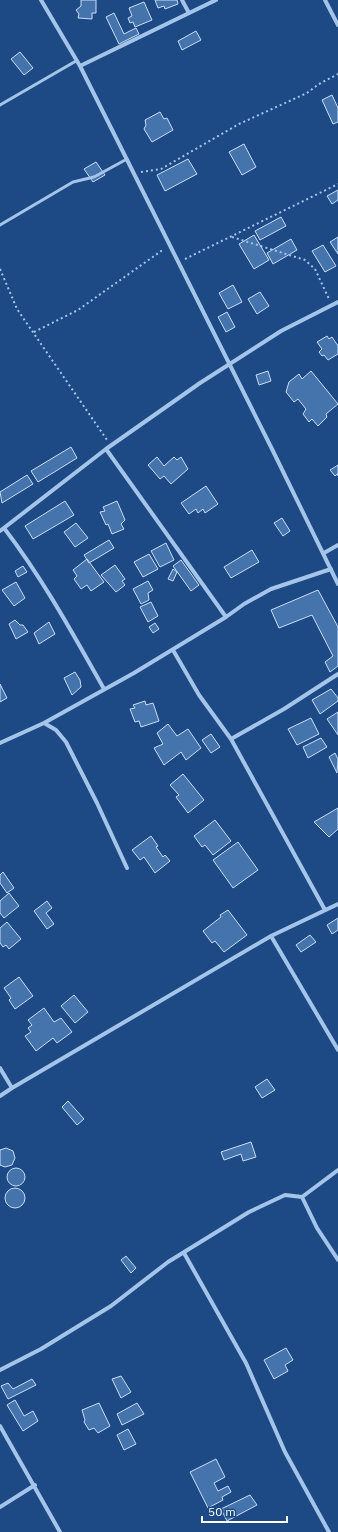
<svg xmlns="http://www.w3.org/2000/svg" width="338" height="1532" font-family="'IBM Plex Sans',sans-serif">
	<rect width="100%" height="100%" fill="#1d4a84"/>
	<path fill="#4574ad" stroke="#c9def8" d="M81 0H96V13H92V19L78 18 79 14 76 10 81 6Z
		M155 0H177L178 4 165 9 164 6 158 8Z
		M144 2 152 20 135 27 133 22 130 23 128 18 132 16 129 8Z
		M114 13 124 34 136 28 139 34 119 44 106 17Z
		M196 31 201 40 182 50 178 41Z
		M20 52 33 68 24 75 11 59Z
		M332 95 338 108V122L333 124 322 100Z
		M160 112 164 119 167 118 173 130 152 142 144 129 146 125 145 120Z
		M244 144 256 167 242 175 229 152Z
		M188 159 197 174 165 191 157 175Z
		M96 162 105 175 93 182 84 169Z
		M338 190V200L332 204 327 196Z
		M281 217 286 226 260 240 255 231Z
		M254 235 269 260 254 269 239 244Z
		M338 237V254L330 242Z
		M291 239 297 250 273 264 267 253Z
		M323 245 336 266 325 272 312 251Z
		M233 285 242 302 228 309 219 293Z
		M260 292 269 306 257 314 248 299Z
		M227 312 235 327 226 332 218 317Z
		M327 336 329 339 332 337 338 346V354L328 360 324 355 322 356 319 352 322 349 317 342Z
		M268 371 271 381 259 385 256 375Z
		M311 371 338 404 326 414 327 417 318 426 312 419 309 422 303 414 306 409 298 399 294 402 286 392 289 382 299 374 302 379Z
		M71 447 77 458 38 482 31 471Z
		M157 457 164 466 174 457 177 460 181 457 188 469 171 484 164 476 160 479 148 465Z
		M338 465V476L337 474 335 476 330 470Z
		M27 475 33 484 2 503 0 492Z
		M206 486 218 504 205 513 203 509 198 513 196 509 189 514 181 503Z
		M65 501 74 515 33 539 25 526Z
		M117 501 125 520 121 524 124 529 112 534 108 524 106 525 100 512 105 511 103 507Z
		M282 518 290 531 283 536 274 523Z
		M76 523 88 538 75 547 64 532Z
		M109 540 114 548 89 563 84 555Z
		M166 543 174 560 160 567 151 551Z
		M252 550 259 562 231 578 224 567Z
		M149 554 158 569 143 577 134 562Z
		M87 559 104 582 91 591 87 585 81 589 74 579 77 576 73 570Z
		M181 560 199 585 191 591 173 566Z
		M115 565 125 579 122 581 125 585 116 592 101 575Z
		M23 566 27 572 18 577 15 571Z
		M173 569 177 572 173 581 168 579Z
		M148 581 153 590 148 593 149 600 141 604 133 589Z
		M16 582 25 598 14 606 2 590Z
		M318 590 338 627V666L330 672 325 662 333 656 312 615 279 628 271 610Z
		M151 602 158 616 148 622 140 607Z
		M15 620 20 625H23L28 632 16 639 9 624Z
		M49 622 55 634 39 644 34 633Z
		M155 623 159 629 153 633 149 627Z
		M75 672 80 680 81 687 72 695 64 678Z
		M0 684 7 698 0 702Z
		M331 689 338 698V701L320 714 312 700Z
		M145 701 146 705 153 703 159 721 141 727 139 721 135 722 130 709 135 708 133 705Z
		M338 712V735L327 719Z
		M311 718 319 734 297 745 288 729Z
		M168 724 177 736 188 729 201 748 186 760 181 752 164 765 154 748 163 744 157 733Z
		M211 734 220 747 211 753 202 740Z
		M321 738 327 747 308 758 303 747Z
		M335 753 338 759 337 773 329 757Z
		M183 774 204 800 188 813 176 797 179 795 170 785Z
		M338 808V829L329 837 314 822Z
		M215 820 231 841 213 855 205 845 202 847 194 836Z
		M151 836 158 846 156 847 163 857 165 855 170 861 155 873 144 857 140 860 132 850Z
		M238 842 258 870 233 888 213 860Z
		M3 872 14 888 7 893 0 883V875Z
		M9 893 19 906 4 918 0 913V901Z
		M47 901 52 908 46 913 54 924 47 929 34 911Z
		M228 910 247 935 224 952 215 941 212 943 203 931 221 917 220 915Z
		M338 918V930L332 934 327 925Z
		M7 922 21 939 9 949 6 945 3 947 0 943V928Z
		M310 935 316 942 301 952 296 945Z
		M19 977 33 996 15 1009 9 1000 11 998 4 988Z
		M74 995 88 1012 75 1023 61 1006Z
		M44 1008 54 1022 61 1018 72 1032 57 1043 53 1038 36 1051 25 1036 31 1032 28 1028 32 1025 28 1020Z
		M267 1079 275 1090 262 1098 255 1087Z
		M68 1101 84 1119 77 1125 62 1107Z
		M251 1142 256 1157 243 1161 241 1154 224 1160 221 1152Z
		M6 1148 13 1151 15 1158 12 1165 5 1167 0 1165V1150Z
		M7 1177a9 9 0 1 1 18 0a9 9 0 1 1-18 0Z
		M5 1198a10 10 0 1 1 20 0a10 10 0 1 1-20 0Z
		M126 1256 136 1268 131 1273 121 1260Z
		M286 1348 293 1360 285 1365 288 1371 274 1379 264 1360Z
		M121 1376 131 1392 121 1398 112 1379Z
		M32 1379 36 1385 8 1399 1 1386 8 1383 13 1389Z
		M15 1400 24 1416 33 1411 38 1421 23 1431 7 1405Z
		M99 1403 110 1426 98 1433 94 1428 89 1430 84 1422 85 1420 82 1410Z
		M137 1403 144 1414 122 1425 117 1414Z
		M128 1429 136 1444 124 1450 117 1435Z
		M216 1459 225 1477 214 1483 218 1491 228 1486 231 1492 222 1497 223 1500 208 1508 190 1472Z
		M250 1495 257 1505 227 1521 221 1509Z"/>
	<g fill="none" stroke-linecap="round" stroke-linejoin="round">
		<path stroke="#a4c4ea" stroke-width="2" stroke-dasharray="2 3" stroke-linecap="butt" d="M141 172 161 169 239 124 307 93 319 84 338 74
			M232 237 305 260 315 269 329 299
			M185 259 338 184
			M0 269 17 309 107 440
			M34 332 78 310 164 249"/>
		<path stroke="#a4c4ea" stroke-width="3" d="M0 105 76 61
			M0 225 73 182 94 177 127 159"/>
		<path stroke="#a4c4ea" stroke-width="4" d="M41 0 80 66 272 449 338 584
			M182 0 189 13
			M325 0 338 25
			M80 66 216 0
			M106 449 226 617
			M4 528C43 579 73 634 104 689
			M0 531 106 449 200 383 281 331 338 302
			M324 553 338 545
			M173 650 199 695 231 739 325 910
			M44 723 56 730 66 742 97 803 127 868
			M231 739 284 709 338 674
			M0 743 44 723 134 673 226 617 244 604 271 589 331 569
			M271 936 338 1050
			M0 1068 12 1088 271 936 338 904
			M0 1096 12 1088
			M338 1170 302 1197 317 1228 338 1260
			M184 1253 246 1363 285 1452 329 1532
			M0 1370 41 1349 111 1306 168 1262 249 1212 285 1195 302 1197
			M0 1426 60 1532
			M0 1507 35 1485"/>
	</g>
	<path d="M202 1516v6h85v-6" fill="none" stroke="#ffffff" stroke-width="2"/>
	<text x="208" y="1516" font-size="12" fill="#ffffff" stroke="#1d4a84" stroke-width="3" paint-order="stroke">50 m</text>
</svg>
